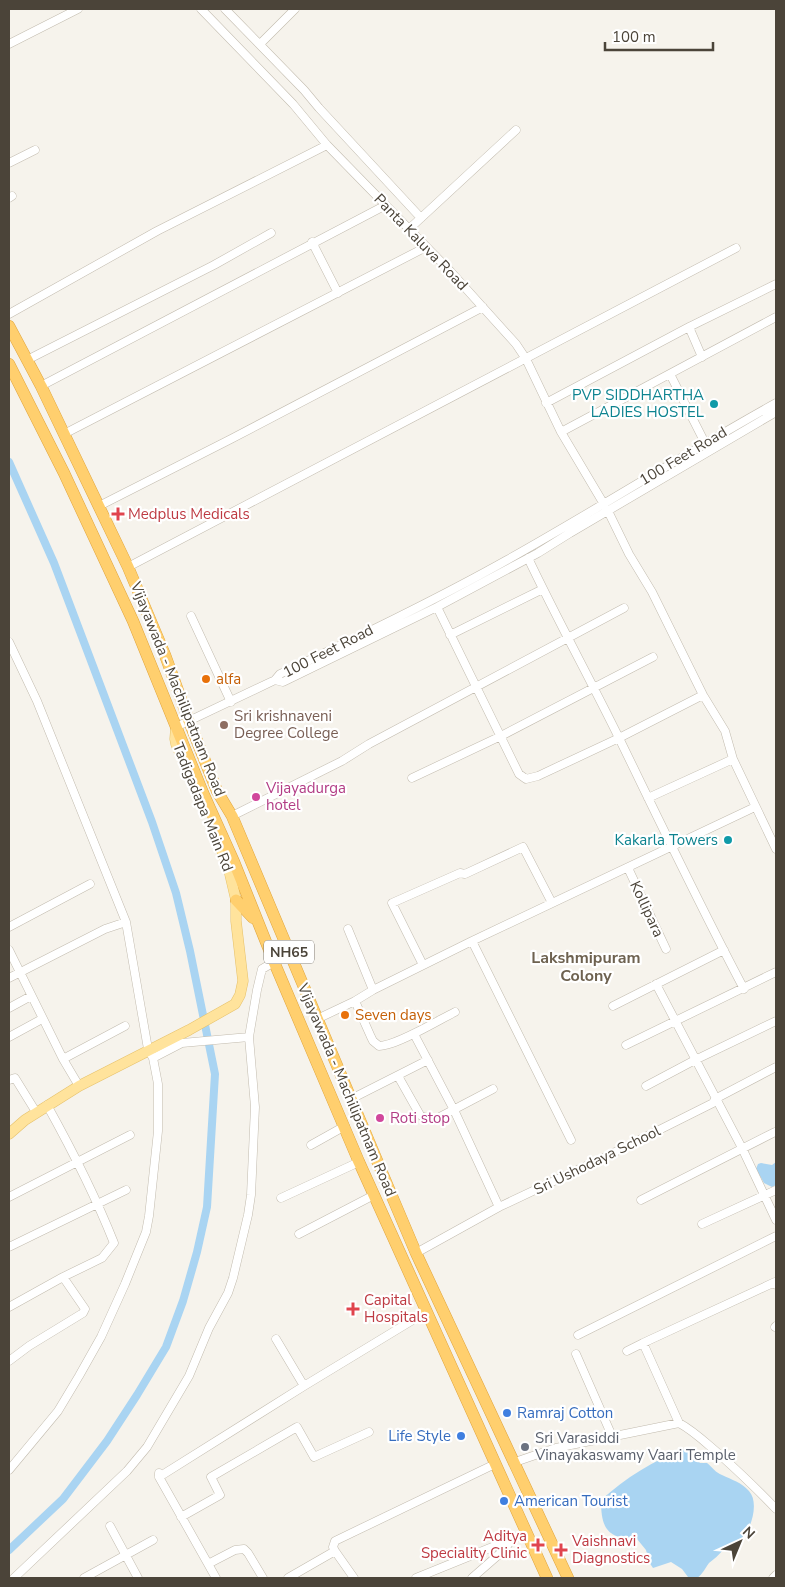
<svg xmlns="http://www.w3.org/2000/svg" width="785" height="1587" font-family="'Nunito Sans',sans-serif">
	<rect width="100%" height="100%" fill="#f6f3ec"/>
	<path fill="#a9d4f2" d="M776 1162V1185L772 1187 764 1183 756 1169 758 1164 761 1163 772 1165Z
		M685 1449 700 1463H707C712 1467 716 1473 722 1475 732 1480 741 1482 749 1491 759 1502 752 1527 743 1537 738 1543 729 1544 723 1550 719 1555 714 1559 709 1563 705 1568 703 1574 697 1578L688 1577 682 1569 671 1562 653 1568 649 1562 646 1550 637 1539C607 1539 601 1528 601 1500 626 1478 653 1460 685 1449Z"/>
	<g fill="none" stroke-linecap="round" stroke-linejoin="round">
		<path stroke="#a9d4f2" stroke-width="8" d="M9 462 54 563 152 822 176 893 190 951 215 1074 207 1207 197 1252 183 1301 166 1347 137 1395 107 1441 63 1499 9 1550"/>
		<defs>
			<path id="minor" d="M201 9 293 104 327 145 451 272 516 344 526 359 561 432 608 511 629 554 652 592 703 695 725 731 733 759 776 849
				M225 9 304 90 319 108 421 218
				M9 44 78 9
				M260 44 295 9
				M9 163 35 150
				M9 198 12 196
				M409 229 516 130
				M312 242 338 293
				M9 314 157 231 327 145
				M689 327 702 357
				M27 360 214 265 271 233
				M670 374 705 443
				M41 386 386 205
				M546 403 689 327 776 284
				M561 432 776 317
				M64 434 426 247
				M99 506 231 439 483 307
				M528 558C557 619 589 677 619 738 660 822 700 906 744 989
				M128 567 736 248
				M437 607 519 774 526 779 538 776 619 738 703 695
				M191 616 231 702
				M450 635 543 589
				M9 642 37 701 126 922 148 1049 153 1058 158 1084V1131L149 1216 146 1232 125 1284 101 1337 79 1376 58 1411 9 1470
				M275 680 283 682 437 607 538 553 570 533 776 412
				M176 727 275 680 280 674C357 638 434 601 507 560 598 509 686 453 776 403
				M412 778 501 736 653 657
				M648 798 733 759
				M232 816 342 761 369 744 624 608
				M628 868 666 949
				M9 927 90 884
				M348 929 373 990
				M472 941 571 1140
				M9 950 63 1059 79 1086
				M423 965 392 903 460 873 465 874 523 847 552 903
				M9 978 105 929 126 922
				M656 984 742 1148 776 1220
				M355 1001 371 1037 373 1041 379 1046C396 1046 439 1020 455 1012
				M613 1006 724 950
				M9 1008 31 996
				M317 1019 355 1001 373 990 472 941 755 807
				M414 1034 454 1110 499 1207
				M9 1037 42 1019
				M626 1045 776 972
				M153 1058 182 1043 249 1037
				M63 1059 125 1026
				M398 1076 420 1115 428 1119 434 1120 493 1089
				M9 1080 15 1078 36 1112
				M646 1086 695 1060 776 1021
				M351 1099 428 1060
				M311 1145 345 1126
				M9 1197 130 1135
				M281 1198 359 1162
				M641 1200 775 1132
				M702 1224 776 1190
				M299 1234 374 1195
				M9 1247 126 1190
				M416 1253 499 1207 609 1155 713 1103 715 1099 776 1067
				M9 1307 63 1277 102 1258 114 1243C95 1195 72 1150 47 1105
				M775 1327 776 1326
				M578 1335 776 1236
				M276 1339 304 1386
				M643 1343 775 1282 776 1285
				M627 1351 643 1343 679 1423
				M576 1354 612 1436
				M9 1361 29 1346 83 1313 85 1309 63 1277
				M515 1462 556 1448 679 1423C694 1431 706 1443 719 1454 739 1472 758 1490 776 1509
				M159 1473V1477L216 1578
				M159 1477 304 1386 426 1312
				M181 1517 220 1495 211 1477 297 1427 314 1457 369 1432
				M110 1526 138 1578
				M208 1564 235 1550 244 1549 248 1553 263 1578
				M14 1578 127 1471 147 1447 189 1376 209 1328 228 1293 233 1278 248 1215 251 1195 255 1107 249 1037 257 990 262 969 274 962
				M84 1578 153 1540
				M288 1578 335 1551
				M354 1578 335 1551 333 1547 335 1541 495 1464
				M416 1578 527 1533
				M472 1578 504 1550 512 1539
				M773 1578 776 1575"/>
			<path id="major" d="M176 727 175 739 176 744 199 796
				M9 1134 25 1120 79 1086 189 1030 235 1004 240 995 243 981 236 921V900L229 870 216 835"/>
			<path id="highway" d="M9 326 41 386 128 567 165 655 189 721 217 791 232 816 394 1201 416 1253 568 1578
				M9 364 64 473 133 621 203 793 234 862 274 962 359 1162 547 1578
				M236 900 253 918"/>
		</defs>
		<use href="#minor" stroke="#c2bbae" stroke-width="9"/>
		<use href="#major" stroke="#e6c16a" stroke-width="11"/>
		<use href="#highway" stroke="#e0a43c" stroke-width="12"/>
		<use href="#minor" stroke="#fff" stroke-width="8"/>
		<use href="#major" stroke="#ffe39c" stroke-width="10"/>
		<use href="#highway" stroke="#ffcf6e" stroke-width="11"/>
	</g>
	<g fill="#0f9aa8" stroke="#fff" stroke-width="2">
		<circle cx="714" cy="404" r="5"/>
		<circle cx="728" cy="840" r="5"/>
	</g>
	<g fill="#e0444e" stroke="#fff" stroke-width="2">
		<path d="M115.5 506.5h5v5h5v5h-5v5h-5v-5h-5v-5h5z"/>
		<path d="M350.5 1301.5h5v5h5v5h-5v5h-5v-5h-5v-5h5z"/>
		<path d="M535.5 1537.5h5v5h5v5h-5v5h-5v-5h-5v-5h5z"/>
		<path d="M558.5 1542.5h5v5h5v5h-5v5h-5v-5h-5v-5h5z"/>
	</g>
	<g fill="#e8710a" stroke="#fff" stroke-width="2">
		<circle cx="206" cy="679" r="5"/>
		<circle cx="345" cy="1015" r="5"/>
	</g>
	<circle fill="#8d6e63" stroke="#fff" stroke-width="2" cx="224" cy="725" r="5"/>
	<g fill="#d1479c" stroke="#fff" stroke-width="2">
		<circle cx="256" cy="797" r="5"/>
		<circle cx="380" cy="1118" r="5"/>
	</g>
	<g fill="#3f7fe0" stroke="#fff" stroke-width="2">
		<circle cx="507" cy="1413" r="5"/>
		<circle cx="461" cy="1436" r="5"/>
		<circle cx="504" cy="1501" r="5"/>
	</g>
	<circle fill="#6b7280" stroke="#fff" stroke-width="2" cx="525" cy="1447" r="5"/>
	<g text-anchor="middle" stroke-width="4.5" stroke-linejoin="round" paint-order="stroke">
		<rect fill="#fff" stroke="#817c74" stroke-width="1" x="264" y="940.5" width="50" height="23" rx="4"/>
		<g font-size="14" font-weight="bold" fill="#4b4439">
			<text x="289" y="957">NH65</text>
		</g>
		<g font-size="15" fill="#4b4439" stroke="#fff">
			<text transform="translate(421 242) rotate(46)" y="5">Panta Kaluva Road</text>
			<text transform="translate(683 456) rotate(-31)" y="5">100 Feet Road</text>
			<text transform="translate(328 651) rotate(-27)" y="5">100 Feet Road</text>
			<text transform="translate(178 689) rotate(68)" y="5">Vijayawada - Machilipatnam Road</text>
			<text transform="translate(203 807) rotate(68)" y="5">Tadigadapa Main Rd</text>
			<text transform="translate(647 909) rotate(65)" y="5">Kollipara</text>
			<text transform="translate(347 1090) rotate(67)" y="5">Vijayawada - Machilipatnam Road</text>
			<text transform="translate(597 1160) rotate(-26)" y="5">Sri Ushodaya School</text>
		</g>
		<g font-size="15" fill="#0d838f" stroke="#fff" text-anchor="end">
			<text x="704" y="400">PVP SIDDHARTHA<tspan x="704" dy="17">LADIES HOSTEL</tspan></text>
			<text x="718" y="845">Kakarla Towers</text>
		</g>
		<g font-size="15" fill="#be3a42" stroke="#fff" text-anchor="start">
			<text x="128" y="519">Medplus Medicals</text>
			<text x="364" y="1305">Capital<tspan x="364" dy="17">Hospitals</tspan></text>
			<text x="527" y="1541" text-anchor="end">Aditya<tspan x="527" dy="17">Speciality Clinic</tspan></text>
			<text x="572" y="1546">Vaishnavi<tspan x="572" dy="17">Diagnostics</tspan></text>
		</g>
		<g font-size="15" fill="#c56008" stroke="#fff" text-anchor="start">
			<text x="216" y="684">alfa</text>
			<text x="355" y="1020">Seven days</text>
		</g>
		<g font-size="15" fill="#785e54" stroke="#fff" text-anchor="start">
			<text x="234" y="721">Sri krishnaveni<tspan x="234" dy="17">Degree College</tspan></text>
		</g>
		<g font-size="15" fill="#b23c85" stroke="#fff" text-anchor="start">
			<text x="266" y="793">Vijayadurga<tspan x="266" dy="17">hotel</tspan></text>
			<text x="390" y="1123">Roti stop</text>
		</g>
		<g font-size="15" fill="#366cbe" stroke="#fff" text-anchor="start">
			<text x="517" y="1418">Ramraj Cotton</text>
			<text x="451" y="1441" text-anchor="end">Life Style</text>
			<text x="514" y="1506">American Tourist</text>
		</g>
		<g font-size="15" fill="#5b616d" stroke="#fff" text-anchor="start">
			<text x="535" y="1443">Sri Varasiddi<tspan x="535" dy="17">Vinayakaswamy Vaari Temple</tspan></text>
		</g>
		<g font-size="16" font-weight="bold" fill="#6e6250" stroke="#fff">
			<text x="586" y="963">Lakshmipuram<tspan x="586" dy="18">Colony</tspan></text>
		</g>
	</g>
	<rect width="785" height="1587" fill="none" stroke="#4b4439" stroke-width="20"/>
	<g transform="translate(740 1542) rotate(44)" stroke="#ffffff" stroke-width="4" paint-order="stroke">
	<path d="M0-4L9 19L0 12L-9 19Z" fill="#4b4439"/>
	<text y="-8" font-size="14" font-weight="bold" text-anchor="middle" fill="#4b4439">N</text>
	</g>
	<path d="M605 42v8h108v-8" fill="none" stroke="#4b4439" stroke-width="2.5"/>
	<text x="612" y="42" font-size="15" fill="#4b4439" stroke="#ffffff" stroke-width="4" paint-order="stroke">100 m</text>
</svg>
